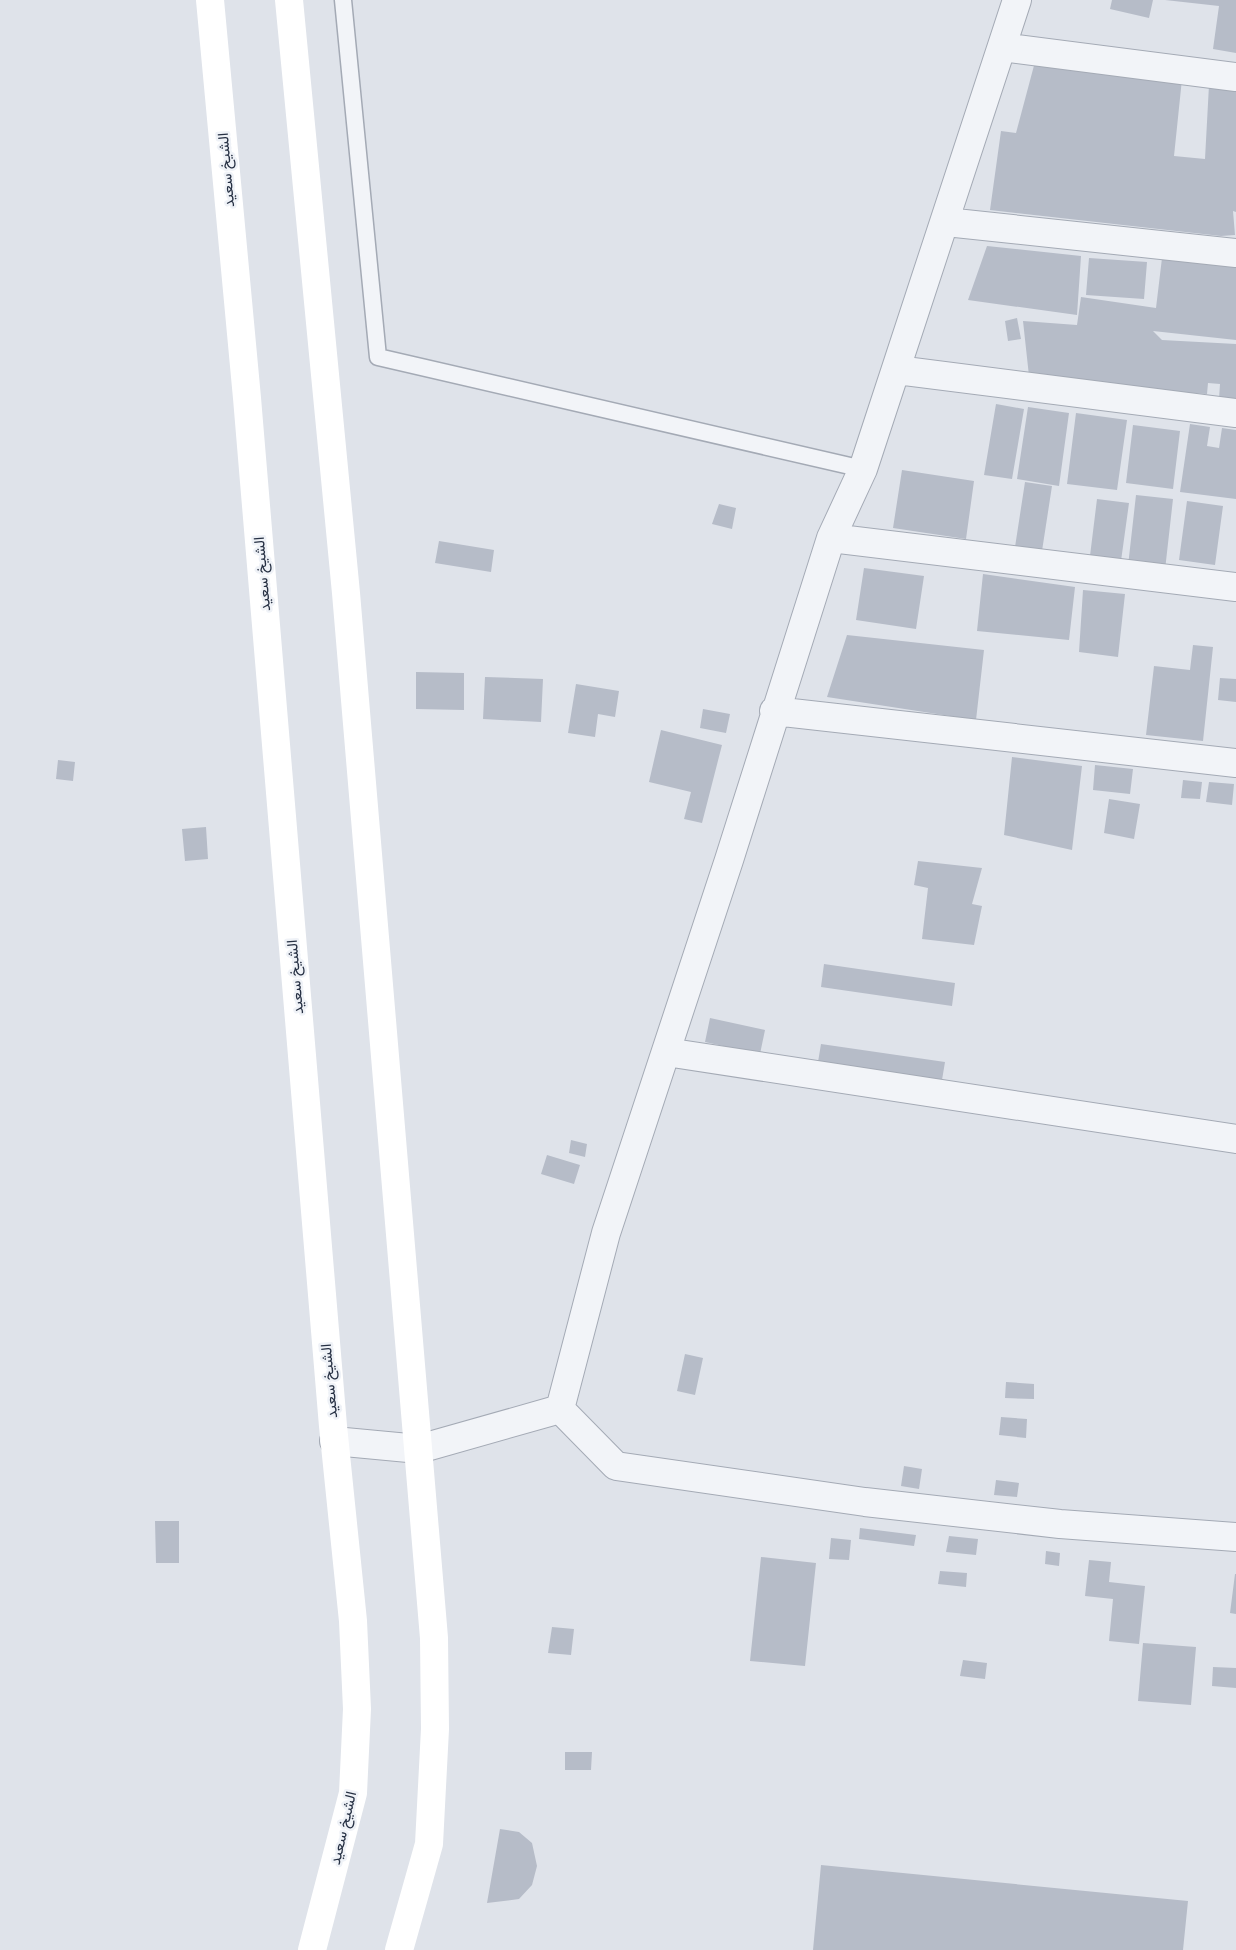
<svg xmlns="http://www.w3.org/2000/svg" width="1236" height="1950" font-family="'Noto Sans',Vazirmatn,sans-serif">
	<rect width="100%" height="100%" fill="#dfe3ea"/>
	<path fill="#b6bcc8" d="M1112 0H1153L1149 18 1110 9Z
		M1165 0H1236V53L1213 49 1219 6Z
		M1036 58 1182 79 1174 156 1205 159 1209 85 1236 89V212L1233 211 1235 235 1221 236 990 210 1001 131 1016 133Z
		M987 246 1081 256 1077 315 968 300Z
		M1089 258 1147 262 1144 299 1086 295Z
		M1162 258 1236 266V340L1153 331 1162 340 1236 344V400L1219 399 1220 384 1208 383 1207 394 1074 387 1029 376 1023 321 1077 325 1081 297 1156 308Z
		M1017 318 1021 339 1008 341 1005 321Z
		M996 404 1024 409 1012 479 984 475Z
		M1028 407 1069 413 1059 486 1017 479Z
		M1076 413 1127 420 1117 490 1067 484Z
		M1190 424 1210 427 1207 446 1219 448 1222 428 1236 430V499L1180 492Z
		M1133 425 1180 431 1173 489 1126 483Z
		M902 470 974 481 966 539 893 528Z
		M1025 482 1052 486 1042 551 1015 547Z
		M1136 495 1173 499 1165 570 1128 566Z
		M1097 499 1129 503 1121 561 1090 556Z
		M1187 501 1223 506 1215 565 1179 560Z
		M719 504 736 508 732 529 712 524Z
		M439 541 494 550 491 572 435 563Z
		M864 568 924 576 916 629 856 620Z
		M983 574 1075 587 1069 640 977 631Z
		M1083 590 1125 594 1118 657 1079 652Z
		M847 635 984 650 976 720 827 697Z
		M1193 645 1213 647 1203 741 1146 735 1154 666 1190 670Z
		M416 672 464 673V710L416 709Z
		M485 677 543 679 541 722 483 719Z
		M1220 678 1236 679V702L1218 700Z
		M576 684 619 691 615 717 598 714 595 737 568 733Z
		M703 709 730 714 726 733 700 728Z
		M661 730 722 745 702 823 684 819 691 792 649 782Z
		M1012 757 1082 766 1072 850 1004 835Z
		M58 760 75 762 73 781 56 779Z
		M1095 765 1133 769 1130 794 1093 790Z
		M1183 780 1202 782 1200 799 1181 798Z
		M1209 782 1234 784 1232 805 1206 802Z
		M1109 799 1140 804 1134 839 1104 833Z
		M206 827 208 859 185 861 182 829Z
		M918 861 982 868 972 904 982 906 974 945 922 939 928 888 914 885Z
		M824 964 955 983 952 1006 821 987Z
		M710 1018 765 1030 760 1054 705 1042Z
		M821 1044 945 1062 942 1080 818 1062Z
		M571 1140 587 1144 585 1157 569 1153Z
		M547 1155 580 1165 574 1184 541 1174Z
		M685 1354 703 1358 695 1395 677 1391Z
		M1006 1382 1034 1384V1399L1005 1398Z
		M1001 1417 1027 1419 1026 1438 999 1435Z
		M904 1466 922 1469 919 1489 901 1486Z
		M996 1480 1019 1483 1017 1497 994 1495Z
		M155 1521H179V1563H156Z
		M860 1528 916 1535 914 1546 859 1539Z
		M949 1536 978 1539 976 1555 946 1552Z
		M831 1538 851 1540 849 1560 829 1559Z
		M1046 1551 1060 1553 1059 1566 1045 1564Z
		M761 1557 816 1563 805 1666 750 1661Z
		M1089 1560 1111 1562 1109 1582 1145 1586 1139 1644 1109 1641 1113 1599 1085 1596Z
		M940 1571 967 1573 966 1587 938 1584Z
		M1235 1574H1236V1614L1230 1613Z
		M552 1627 574 1629 571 1655 548 1653Z
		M1143 1643 1196 1647 1191 1705 1138 1701Z
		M963 1660 987 1663 985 1679 960 1676Z
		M1213 1667 1236 1668V1688L1212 1686Z
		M565 1752H592L591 1770H565Z
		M500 1829 519 1832 532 1843 537 1866 532 1885 519 1899 487 1903Z
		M821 1865 1188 1901 1183 1950H813Z"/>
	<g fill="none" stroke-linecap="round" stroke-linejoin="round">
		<defs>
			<path id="lane" d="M343 0 378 357 863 469"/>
			<path id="street" d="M1002 47 1236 77
				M946 222 1236 253
				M897 370 1236 413
				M831 538 1236 587
				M774 711 1236 763
				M666 1052 1236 1139
				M560 1409 606 1233 729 860 831 538 863 469 1017 0
				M334 1441 419 1449 560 1409 616 1466 865 1502 1060 1524 1236 1537"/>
		</defs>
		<use href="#lane" stroke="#a4aab5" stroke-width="19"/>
		<use href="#street" stroke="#a4aab5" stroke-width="30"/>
		<use href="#lane" stroke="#f2f4f8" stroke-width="16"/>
		<use href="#street" stroke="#f2f4f8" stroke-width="28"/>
		<path stroke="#fff" stroke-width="28" d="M210 0 247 398 333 1426 353 1621 357 1709 353 1793 312 1950
			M289 0 346 593 434 1638 435 1729 429 1844 399 1950"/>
	</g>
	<g text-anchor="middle" stroke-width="5" stroke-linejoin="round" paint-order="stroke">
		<g font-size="15" fill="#263043" stroke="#eff2f7">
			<text transform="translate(226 170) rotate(-95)" y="5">الشيخ سعيد</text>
			<text transform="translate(262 574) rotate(-95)" y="5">الشيخ سعيد</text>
			<text transform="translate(295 977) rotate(-95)" y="5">الشيخ سعيد</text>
			<text transform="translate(329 1381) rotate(-95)" y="5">الشيخ سعيد</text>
			<text transform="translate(343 1828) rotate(-77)" y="5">الشيخ سعيد</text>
		</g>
	</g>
</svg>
